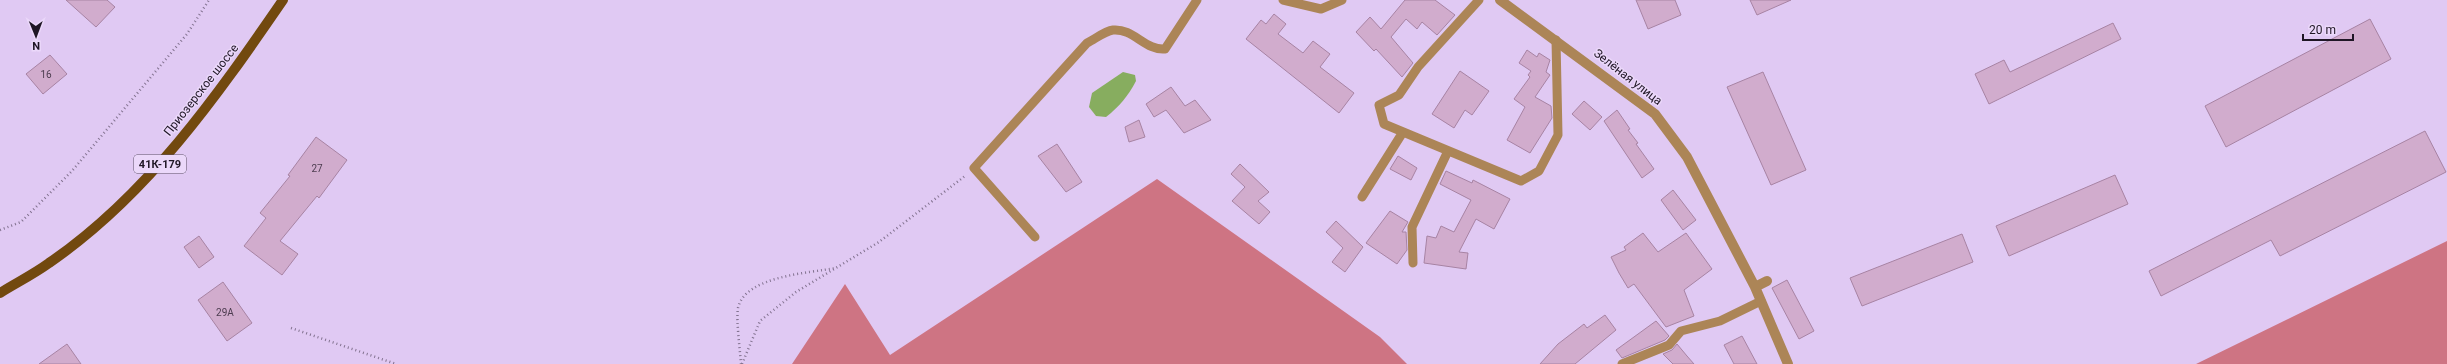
<svg xmlns="http://www.w3.org/2000/svg" width="2447" height="364" font-family="Roboto,sans-serif">
	<rect width="100%" height="100%" fill="#e0c9f3"/>
	<path fill="#ce7483" d="M1157 179 1380 337 1407 364H792L845 284 890 355Z
		M2447 241V364H2196Z"/>
	<path fill="#87ad5f" d="M1123 72 1135 75 1136 81C1128 96 1120 106 1106 117L1096 116 1089 107 1092 93Z"/>
	<path fill="#d1accd" stroke="#a783a3" d="M66 0H107L115 7 96 27Z
		M1405 0H1435L1455 15 1437 35 1422 22 1417 29 1406 19 1391 37 1413 63 1402 77 1376 49 1374 51 1356 32 1370 17 1381 29Z
		M1636 0H1675L1681 15 1648 29Z
		M1750 0H1791L1757 15Z
		M1274 14 1286 24 1278 34 1303 53 1313 41 1330 54 1320 67 1354 93 1339 113 1246 39 1261 20 1266 24Z
		M2370 19 2391 59 2226 147 2205 106Z
		M2113 23 2121 39 1989 104 1975 74 2004 60 2010 72Z
		M1527 50 1537 57 1539 53 1550 60 1546 72 1550 75 1535 97 1551 106 1552 118 1530 153 1507 140 1525 107 1514 99 1530 77 1528 75 1531 71 1519 63Z
		M50 55 67 74 43 94 26 74Z
		M1460 71 1489 91 1472 115 1465 110 1454 128 1432 114Z
		M1763 72 1806 170 1771 185 1727 87Z
		M1171 87 1185 106 1195 100 1211 120 1184 133 1166 110 1154 117 1146 104Z
		M1584 101 1602 117 1590 130 1572 114Z
		M1617 110 1630 129 1628 130 1638 143 1636 144 1654 169 1642 178 1604 121Z
		M1139 120 1145 137 1129 142 1125 127Z
		M2425 131 2446 172 2280 256 2271 240 2161 296 2149 271Z
		M316 137 347 160 319 198 317 196 280 241 298 254 282 275 244 246 266 218 260 213 290 176 288 175Z
		M1057 144 1082 182 1066 192 1038 156Z
		M1398 156 1417 168 1411 180 1390 169Z
		M1240 164 1269 192 1258 201 1270 212 1259 224 1232 201 1245 187 1231 174Z
		M1446 171 1472 183 1473 180 1510 199 1494 229 1476 219 1459 252 1468 253 1466 269 1424 263 1427 236 1436 238 1441 226 1454 232 1471 200 1440 184Z
		M2115 175 2128 204 2009 256 1996 226Z
		M1673 190 1696 220 1683 230 1661 200Z
		M1390 211 1408 222 1402 232H1406L1407 250 1397 264 1366 243Z
		M1336 221 1363 247 1345 272 1332 262 1343 248 1326 232Z
		M1643 233 1658 252 1686 233 1712 269 1684 290 1694 316 1666 327 1634 284 1628 288 1619 273 1611 257 1626 250 1624 247Z
		M1962 234 1973 262 1862 306 1850 278Z
		M199 236 214 257 199 268 184 247Z
		M1787 280 1814 331 1799 339 1772 288Z
		M223 282 252 323 227 341 198 300Z
		M1605 315 1616 330 1575 364H1540L1558 344 1584 324 1587 328Z
		M1656 321 1669 336 1665 340 1622 358 1616 350Z
		M1742 336 1757 364H1734L1724 345Z
		M67 344 81 364H39Z
		M1677 344 1687 356 1694 364H1673L1663 354 1672 350Z"/>
	<g fill="none" stroke-linecap="round" stroke-linejoin="round">
		<path stroke="#837390" stroke-width="2.5" stroke-dasharray="1 3" stroke-linecap="butt" d="M0 230 21 222 72 171 187 34 209 0
			M291 328 396 364
			M741 364C740 350 736 320 738 308 745 276 809 273 836 268
			M742 364 760 321 796 292 879 242 965 176"/>
		<path stroke="#ac8557" stroke-width="9" d="M1283 0 1321 9 1342 0
			M1479 0 1418 67 1399 95 1379 105 1384 124 1521 181 1539 171 1558 135 1556 40
			M1362 197 1403 132
			M1035 237 974 168 1087 43C1095 39 1105 31 1113 30 1133 28 1146 51 1165 49L1197 0
			M1413 263 1412 227 1448 151
			M1622 364 1669 345 1681 331 1720 321 1761 301"/>
		<path stroke="#ac8557" stroke-width="10" d="M1500 0 1655 114 1687 157 1755 287 1767 281
			M1755 287 1788 364"/>
		<path stroke="#72490f" stroke-width="10" d="M0 293C16 283 34 274 49 263 147 196 217 96 283 0"/>
	</g>
	<g text-anchor="middle" stroke-width="3" stroke-linejoin="round" paint-order="stroke">
		<g font-size="10" fill="#4c3c4f">
			<text x="46" y="78">16</text>
			<text x="317" y="172">27</text>
			<text x="225" y="316">29А</text>
		</g>
		<rect fill="#ebd8fa" stroke="#5c5065" stroke-width="1" x="134" y="155" width="52" height="18" rx="3"/>
		<g font-size="11" font-weight="bold" fill="#1f1625">
			<text x="160" y="168">41К-179</text>
		</g>
		<g font-size="12" fill="#1f1625" stroke="#ebd8fa">
			<text transform="translate(1628 77) rotate(38)" y="4">Зелёная улица</text>
			<text transform="translate(201 90) rotate(-52)" y="4">Приозерское шоссе</text>
		</g>
	</g>
	<g transform="translate(36 36) rotate(179)" stroke="#ebd8fa" stroke-width="3" paint-order="stroke">
	<path d="M0-3L7 15L0 10L-7 15Z" fill="#1f1625"/>
	<text y="-6" font-size="11" font-weight="bold" text-anchor="middle" fill="#1f1625">N</text>
	</g>
	<path d="M2303 34v6h50v-6" fill="none" stroke="#1f1625" stroke-width="2"/>
	<text x="2309" y="34" font-size="12" fill="#1f1625" stroke="#ebd8fa" stroke-width="3" paint-order="stroke">20 m</text>
</svg>
